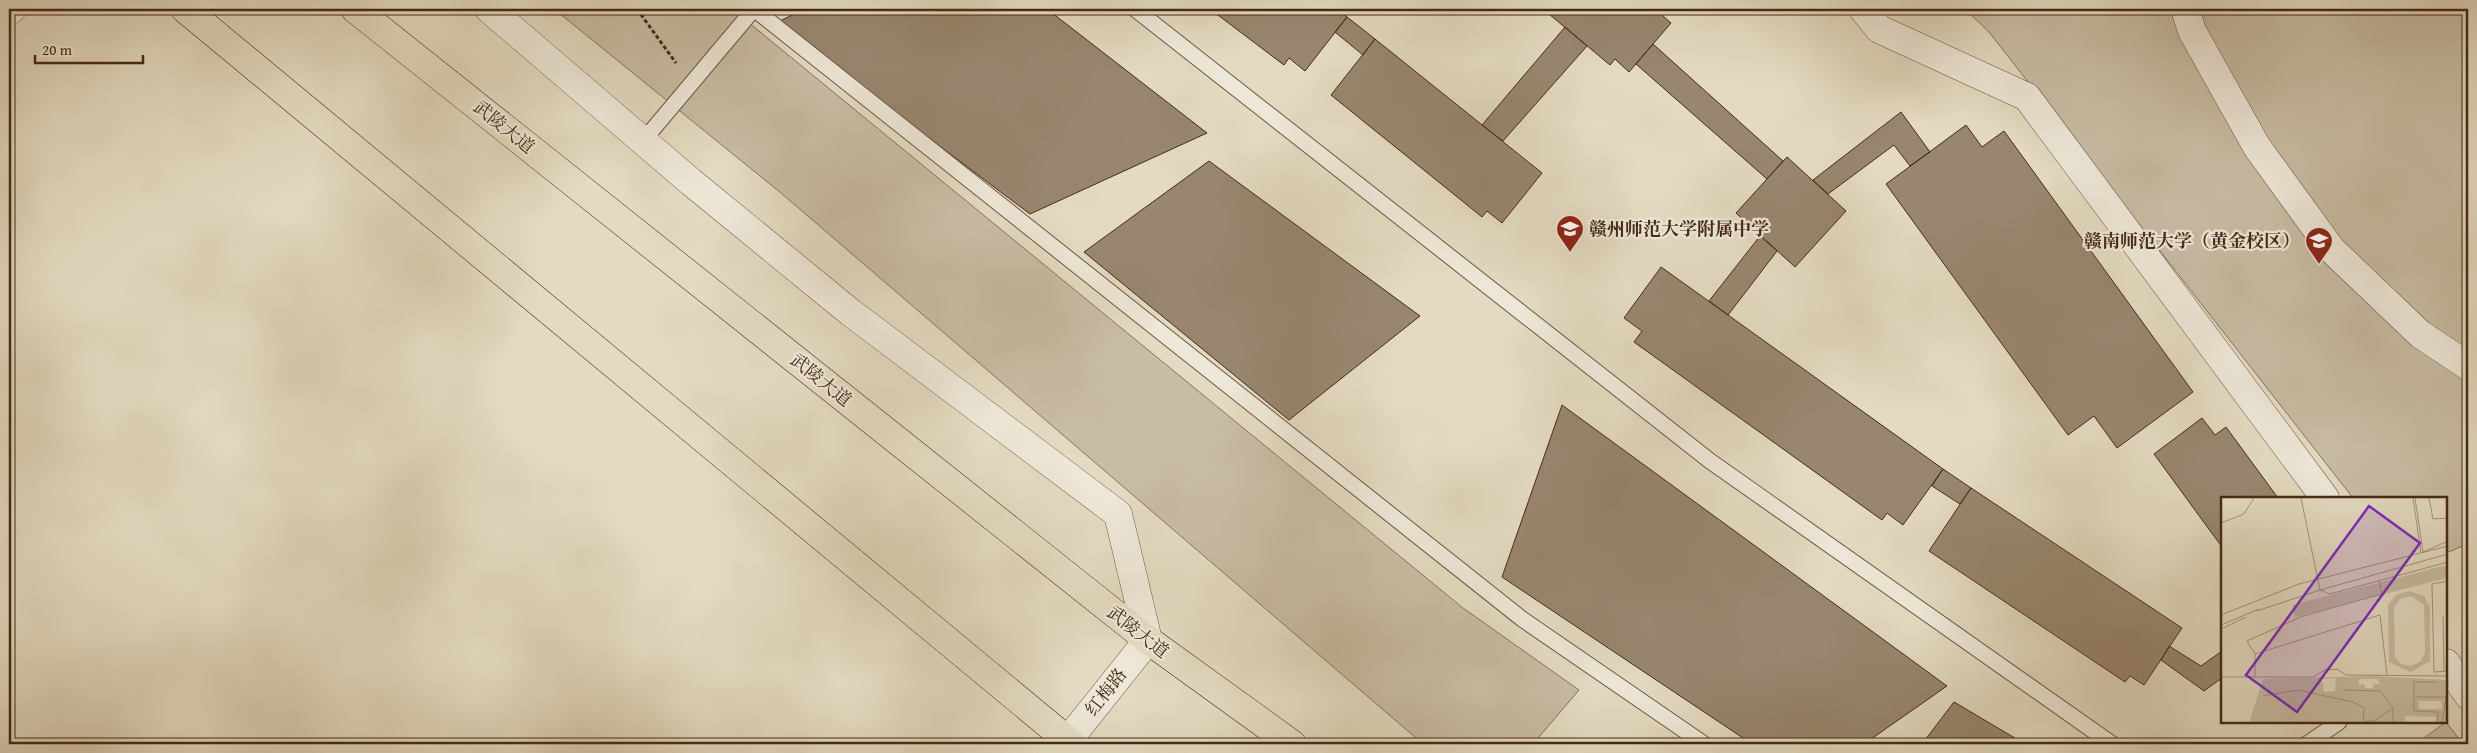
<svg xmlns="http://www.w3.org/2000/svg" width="2477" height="753" font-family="'Gentium Book Plus','Noto Serif SC',serif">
	<rect width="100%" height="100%" fill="#e3dac1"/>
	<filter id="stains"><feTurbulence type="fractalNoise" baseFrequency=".004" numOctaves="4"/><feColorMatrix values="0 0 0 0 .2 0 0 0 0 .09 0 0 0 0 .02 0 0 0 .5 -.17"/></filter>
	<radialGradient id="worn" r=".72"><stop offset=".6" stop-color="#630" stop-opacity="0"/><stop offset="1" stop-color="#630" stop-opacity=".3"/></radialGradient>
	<path fill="#c8bca4" stroke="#87735e" d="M554 9H732L1463 608 1579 690 1533 744H1423L781 193Z
		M1965 9H2468V544L2446 553V498H2353L1989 32Z
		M2446 722 2463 744H2416Z"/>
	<path fill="#98866f" stroke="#462a17" d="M804 9H1047L1207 133 1030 214 776 23Z
		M1210 9H1337L1347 17 1305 71 1289 58 1284 65Z
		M1543 9H1655L1671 23 1629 72 1615 59 1610 65Z
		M1347 17 1375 39 1363 55 1335 32Z
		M1565 27 1587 46 1503 141 1482 125Z
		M1375 39 1542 173 1502 223 1487 211 1482 217 1331 95Z
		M1653 44 1783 161 1767 179 1636 64Z
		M1901 112 1930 152 1910 166 1894 145 1828 194 1813 180Z
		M1966 125 1982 147 2004 131 2193 392 2117 448 2094 416 2068 435 1886 184Z
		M1787 157 1846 211 1795 267 1736 213Z
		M1209 161 1420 316 1289 420 1084 252Z
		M1760 236 1777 251 1728 315 1709 301Z
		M1661 267 1943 469 1903 525 1887 513 1882 520 1634 342 1642 331 1624 318Z
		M1562 405 1947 686 1864 744H1752L1502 577Z
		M2202 418 2215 435 2226 427 2278 498H2222V547L2154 454Z
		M1943 469 1971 488 1960 504 1932 486Z
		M1971 488 2182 628 2144 685 2130 676 2125 682 1929 551Z
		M2169 646 2201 666 2222 651V678L2204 691 2161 660Z
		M1954 702 2025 744H1922Z"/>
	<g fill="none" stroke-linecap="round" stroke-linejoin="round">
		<defs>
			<path id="service" d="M1135 9 1710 461 2112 744
				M643 141 754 9 1522 619 1704 744
				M2307 744 2339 722"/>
			<path id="minor" d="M1863 9 1879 29 2027 97 2325 498
				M2185 9 2192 31 2257 147 2331 249 2420 334 2468 366
				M2446 663 2468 695
				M1065 744 1148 640"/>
			<path id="tertiary" d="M489 9 691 182 850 312 1118 514 1148 640
				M9 11 12 9"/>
			<path id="primary" d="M185 9 1072 744
				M355 9 1148 640 1292 744"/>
		</defs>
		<use href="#service" stroke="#6d5642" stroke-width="17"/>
		<use href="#minor" stroke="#6d5642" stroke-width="29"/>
		<use href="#tertiary" stroke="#6d5642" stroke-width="29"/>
		<use href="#primary" stroke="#462a17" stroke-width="29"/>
		<path stroke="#462a17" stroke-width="3" stroke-dasharray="4 2.5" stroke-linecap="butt" d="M637 9 676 63"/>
		<use href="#service" stroke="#ede7d7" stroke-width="15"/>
		<use href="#minor" stroke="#ede7d7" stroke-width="28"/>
		<use href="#tertiary" stroke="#ede7d7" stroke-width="28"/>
		<use href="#primary" stroke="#e3dac1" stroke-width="28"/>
	</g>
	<defs>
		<symbol id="school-pin" viewBox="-11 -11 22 30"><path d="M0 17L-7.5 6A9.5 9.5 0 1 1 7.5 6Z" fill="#8f2418" stroke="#ede7d7"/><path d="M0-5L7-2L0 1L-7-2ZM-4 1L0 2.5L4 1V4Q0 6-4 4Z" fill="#fff"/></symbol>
		<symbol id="university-pin" viewBox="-11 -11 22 30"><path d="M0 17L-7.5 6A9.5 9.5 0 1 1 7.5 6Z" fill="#8f2418" stroke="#ede7d7"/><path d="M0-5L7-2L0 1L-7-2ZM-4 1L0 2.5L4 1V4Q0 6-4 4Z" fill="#fff"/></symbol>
	</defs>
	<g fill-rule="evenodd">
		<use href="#school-pin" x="1554" y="213" width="32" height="43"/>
		<use href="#university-pin" x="2303" y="225" width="32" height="43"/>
	</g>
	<g text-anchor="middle" stroke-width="4.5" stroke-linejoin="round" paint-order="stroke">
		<g font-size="18" fill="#462a17" stroke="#ede7d7">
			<text transform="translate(504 127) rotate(39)" y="6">武陵大道</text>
			<text transform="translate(821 380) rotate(39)" y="6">武陵大道</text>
			<text transform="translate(1138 632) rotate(38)" y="6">武陵大道</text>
			<text transform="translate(1106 692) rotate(-52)" y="6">红梅路</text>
		</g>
		<g font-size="18" font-weight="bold" fill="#462a17" stroke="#ede7d7" text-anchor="start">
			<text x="1589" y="235">赣州师范大学附属中学</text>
			<text x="2300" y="247" text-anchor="end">赣南师范大学（黄金校区）</text>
		</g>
	</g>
	<g transform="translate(2221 497)">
		<rect width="226" height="226" fill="#e3dac1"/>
		<path d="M226 68V81L74 120 71 108ZM188 94 203 99 209 110V164L189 175 168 165 167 108 175 98ZM190 99 203 108 204 156 199 165 189 169 180 167 174 160 173 111 179 102ZM150 179 226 183V226H216L215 220 184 219V226H28L42 182ZM115 181 114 194 103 195 101 182ZM141 182H157L159 188 152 186V191H144L143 187 138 188V183ZM198 204H220L221 212H198Z" fill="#c8bca4" fill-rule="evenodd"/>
		<path fill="none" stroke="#a4947d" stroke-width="1" d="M80 1 99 93 109 97 227 65M192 1 200 56M194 1 202 55 227 44M208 1 212 22 227 21M0 26 23 17 33 1M227 84 211 87 213 175 227 174M36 114 99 93 227 57M0 118 78 87 227 49M222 119 223 174M0 128 38 112M0 132 25 120M34 157 159 118 166 178M0 180H92L104 173 116 172 125 178 227 179M34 180V157L26 144 82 119 161 97 158 83M123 193 159 194 172 211V226M42 199 77 193 132 205 143 211 142 226M194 200H225M144 224H153L172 211M216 226 217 215 193 214V185H216M221 226 227 188"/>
		<path fill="#7b2cbf" fill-opacity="0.15" stroke="#7b2cbf" stroke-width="2.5" d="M148 9 199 46 76 215 25 178Z"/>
		<rect width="226" height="226" fill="none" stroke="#462a17" stroke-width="2.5"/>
	</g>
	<rect width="2477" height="753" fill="none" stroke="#e3dac1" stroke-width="30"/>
	<rect x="10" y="10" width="2457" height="733" fill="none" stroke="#462a17" stroke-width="2.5"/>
	<rect x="15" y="15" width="2447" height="723" fill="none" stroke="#462a17"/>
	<path d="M35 55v8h108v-8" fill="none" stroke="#462a17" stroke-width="2.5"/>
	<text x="42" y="55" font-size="15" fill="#462a17" stroke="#ede7d7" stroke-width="4" paint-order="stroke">20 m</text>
	<rect width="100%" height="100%" filter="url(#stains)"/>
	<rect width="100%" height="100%" fill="url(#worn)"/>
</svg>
